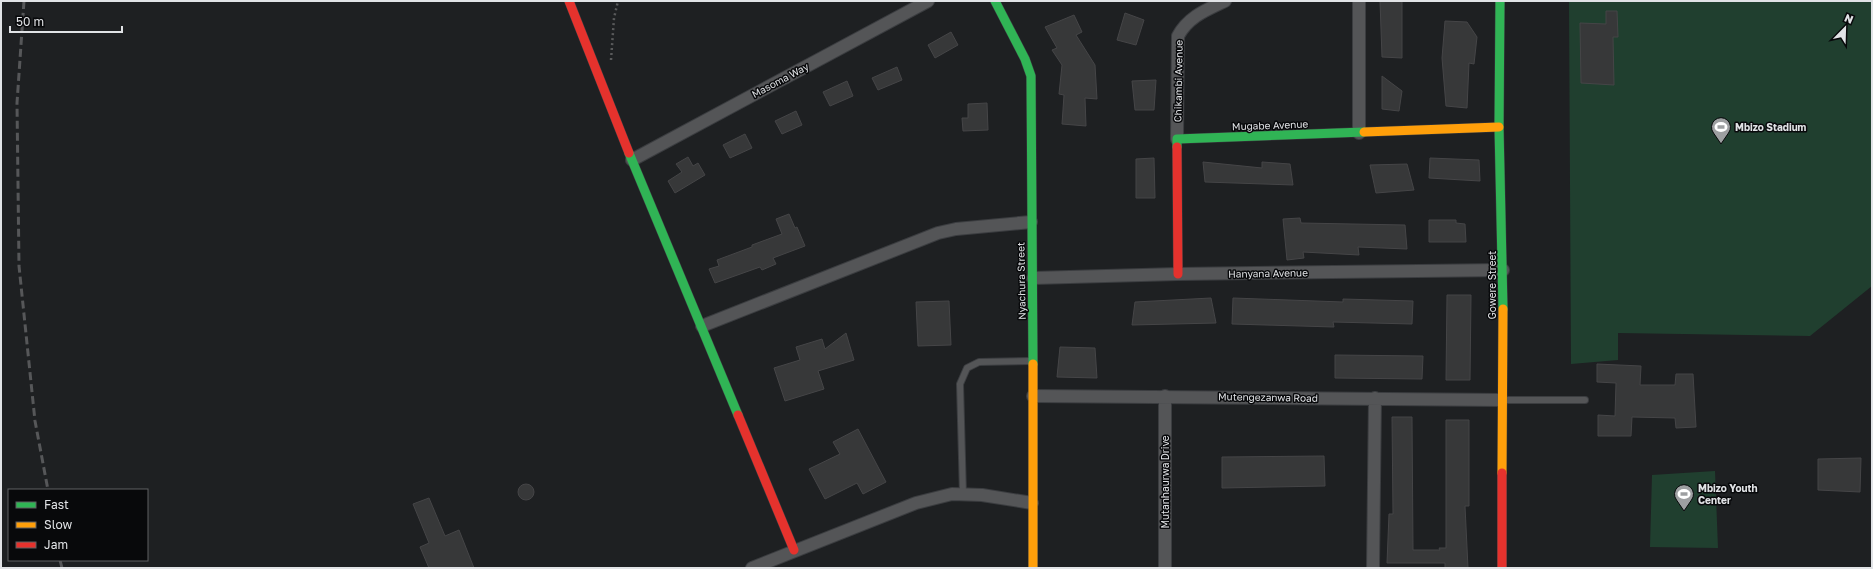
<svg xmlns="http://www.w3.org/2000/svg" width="1873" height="569" font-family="'Golos Text',sans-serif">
	<rect width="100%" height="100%" fill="#1e2022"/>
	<path fill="#203f2f" d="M1569 1H1872V286L1810 336 1618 333V360L1571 364Z
		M1715 471 1718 548 1650 547 1652 475Z"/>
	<path fill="#373839" stroke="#454547" d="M1380 1H1402V58L1382 57Z
		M1606 11H1617L1618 37H1613L1614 85 1581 83 1580 23 1606 24Z
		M1125 13 1144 20 1136 45 1117 40Z
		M1074 15 1082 32 1076 35 1095 65 1097 99 1085 98 1086 126 1062 124 1064 95 1059 94 1062 65 1052 50 1057 48 1045 27Z
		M1445 21 1467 22 1477 37 1474 64 1469 63 1467 108 1446 106 1442 58Z
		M951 32 958 45 935 58 928 45Z
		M897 67 902 80 878 90 872 78Z
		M1382 76 1402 91 1399 111 1382 109Z
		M1156 80 1154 110H1135L1132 81Z
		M847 81 853 96 830 106 823 92Z
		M987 103 988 130 963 131 962 118H968V104Z
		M796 111 802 125 782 134 775 121Z
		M745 134 752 148 730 158 723 145Z
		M688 157 693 166 698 163 705 175 675 193 668 181 682 172 676 164Z
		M1154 158 1155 198H1136V159Z
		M1430 158 1479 160 1480 181 1429 178Z
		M1203 162 1262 168V162L1290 164 1293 185 1205 182Z
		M1407 164 1414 190 1376 193 1370 165Z
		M789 214 795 228 797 227 805 246 773 258 776 264 762 270 760 267 715 283 709 269 719 266 717 260 752 247V245L782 234 776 219Z
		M1300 218 1301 223 1405 225 1407 249 1358 247 1359 255 1303 252 1304 258 1287 260 1283 219Z
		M1429 220H1456V223L1465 224 1466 242H1429Z
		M1447 295H1471L1470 380H1446Z
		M1211 298 1216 323 1132 325 1135 302Z
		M1233 298 1343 302V299L1413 301 1412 324 1333 322 1334 327 1232 324Z
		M949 301 951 345 918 346 916 302Z
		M846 333 854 360 818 371 824 389 785 401 774 368 800 360 796 347 822 339 825 349Z
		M1060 347 1095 348 1097 378 1057 377Z
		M1335 355 1423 356 1422 379 1335 378Z
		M1597 364 1641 366 1640 385H1675L1676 374H1693L1696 427 1676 428 1675 418 1632 417 1631 436H1598V415L1615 416 1616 383 1597 382Z
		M1392 417H1412L1413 550H1440L1439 548H1446V420H1469V506H1465L1468 568H1445V563H1387L1389 514H1393Z
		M858 429 886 482 863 494 857 483 825 499 809 469 840 454 833 442Z
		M1324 456 1325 486 1222 488V457Z
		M1861 458 1860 492 1818 490V459Z
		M518 492a8 8 0 1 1 16 0a8 8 0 1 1-16 0Z
		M429 498 445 536 459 530 474 568H429L420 547 429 543 413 504Z"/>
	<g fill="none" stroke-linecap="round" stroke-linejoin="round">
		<defs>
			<path id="lane" d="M1505 400H1585
				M963 495 960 384 967 368 979 362 1032 361"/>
			<path id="street" d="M1359 133V1
				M1177 139 1178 36C1188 17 1206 10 1225 1
				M632 160 928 1
				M1033 278 1178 274 1503 270
				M702 326 938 233 956 229 1031 222
				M1033 396 1502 400
				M1165 396V568
				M752 568 916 503 952 494 982 495 1032 503
				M1373 568 1375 398"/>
			<path id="fast" d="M995 1 1025 59 1031 76 1033 364
				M1500 1 1499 127 1503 309
				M1177 147V139L1364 132
				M629 153 738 415"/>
			<path id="slow" d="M1364 132 1499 127
				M1033 364V568
				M1502 473 1503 309"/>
			<path id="jam" d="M569 1 629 153
				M1177 147 1178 274
				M738 415 794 550
				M1502 568V473"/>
		</defs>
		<use href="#lane" stroke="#3b3d40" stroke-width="8"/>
		<use href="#street" stroke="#3b3d40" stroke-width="14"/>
		<use href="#fast" stroke="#3b3d40" stroke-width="10"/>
		<use href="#slow" stroke="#3b3d40" stroke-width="10"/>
		<use href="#jam" stroke="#3b3d40" stroke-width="10"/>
		<path stroke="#595a5b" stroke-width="2.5" stroke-dasharray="2 3" stroke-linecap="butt" d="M611 60 614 18 618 1"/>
		<use href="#lane" stroke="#545557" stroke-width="6"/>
		<use href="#street" stroke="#545557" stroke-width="12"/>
		<use href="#fast" stroke="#30b455" stroke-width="9"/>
		<use href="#slow" stroke="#ff9f0a" stroke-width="9"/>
		<use href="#jam" stroke="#e5322d" stroke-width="9"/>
		<path stroke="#565759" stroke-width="3" stroke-dasharray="8 4" stroke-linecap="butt" d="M24 1 17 103 19 266 35 421 48 490
			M60 560 62 568"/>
	</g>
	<defs>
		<symbol id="stadium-pin" viewBox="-11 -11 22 30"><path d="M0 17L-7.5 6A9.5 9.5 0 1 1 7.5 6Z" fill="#9d9fa1" stroke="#08090b"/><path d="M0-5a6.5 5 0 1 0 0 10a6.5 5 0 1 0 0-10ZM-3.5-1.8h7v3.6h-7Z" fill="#fff"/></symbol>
	</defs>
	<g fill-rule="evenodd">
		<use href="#stadium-pin" x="1710" y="116" width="22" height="30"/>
		<use href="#stadium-pin" x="1673" y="483" width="22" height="30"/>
	</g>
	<g text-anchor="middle" stroke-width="3" stroke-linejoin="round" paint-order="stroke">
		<g font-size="10" fill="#e1e3e6" stroke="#08090b">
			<text transform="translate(780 80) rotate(-28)" y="4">Masoma Way</text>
			<text transform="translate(1178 81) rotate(-89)" y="4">Chikambi Avenue</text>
			<text transform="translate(1270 125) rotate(-2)" y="4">Mugabe Avenue</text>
			<text transform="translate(1268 273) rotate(-1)" y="4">Hanyana Avenue</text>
			<text transform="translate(1021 281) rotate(-91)" y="4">Nyachura Street</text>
			<text transform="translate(1492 285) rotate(-90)" y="4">Gowere Street</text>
			<text transform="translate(1268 397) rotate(1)" y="4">Mutengezanwa Road</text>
			<text transform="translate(1165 482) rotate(-90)" y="4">Mutanhaurwa Drive</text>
		</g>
		<g font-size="10" font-weight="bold" fill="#e1e3e6" stroke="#08090b" text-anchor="start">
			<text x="1735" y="131">Mbizo Stadium</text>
			<text x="1698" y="492">Mbizo Youth<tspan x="1698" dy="12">Center</tspan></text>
		</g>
	</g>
	<rect width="1873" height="569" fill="none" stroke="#e1e3e6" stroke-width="4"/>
	<rect x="8" y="489" width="140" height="72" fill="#08090b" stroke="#5f6063"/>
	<rect x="16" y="502" width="20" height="6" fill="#30b455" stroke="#5f6063"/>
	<text x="44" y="509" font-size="12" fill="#e1e3e6">Fast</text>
	<rect x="16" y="522" width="20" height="6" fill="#ff9f0a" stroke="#5f6063"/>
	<text x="44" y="529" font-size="12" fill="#e1e3e6">Slow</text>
	<rect x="16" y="542" width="20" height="6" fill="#e5322d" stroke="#5f6063"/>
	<text x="44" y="549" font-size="12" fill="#e1e3e6">Jam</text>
	<g transform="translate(1845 28) rotate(23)" stroke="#08090b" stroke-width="3" paint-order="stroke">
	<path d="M0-3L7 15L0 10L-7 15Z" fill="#e1e3e6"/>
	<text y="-6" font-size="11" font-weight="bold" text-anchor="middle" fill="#e1e3e6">N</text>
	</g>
	<path d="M10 26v6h112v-6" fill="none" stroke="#e1e3e6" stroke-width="2"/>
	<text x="16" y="26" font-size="12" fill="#e1e3e6" stroke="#08090b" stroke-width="3" paint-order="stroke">50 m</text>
</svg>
